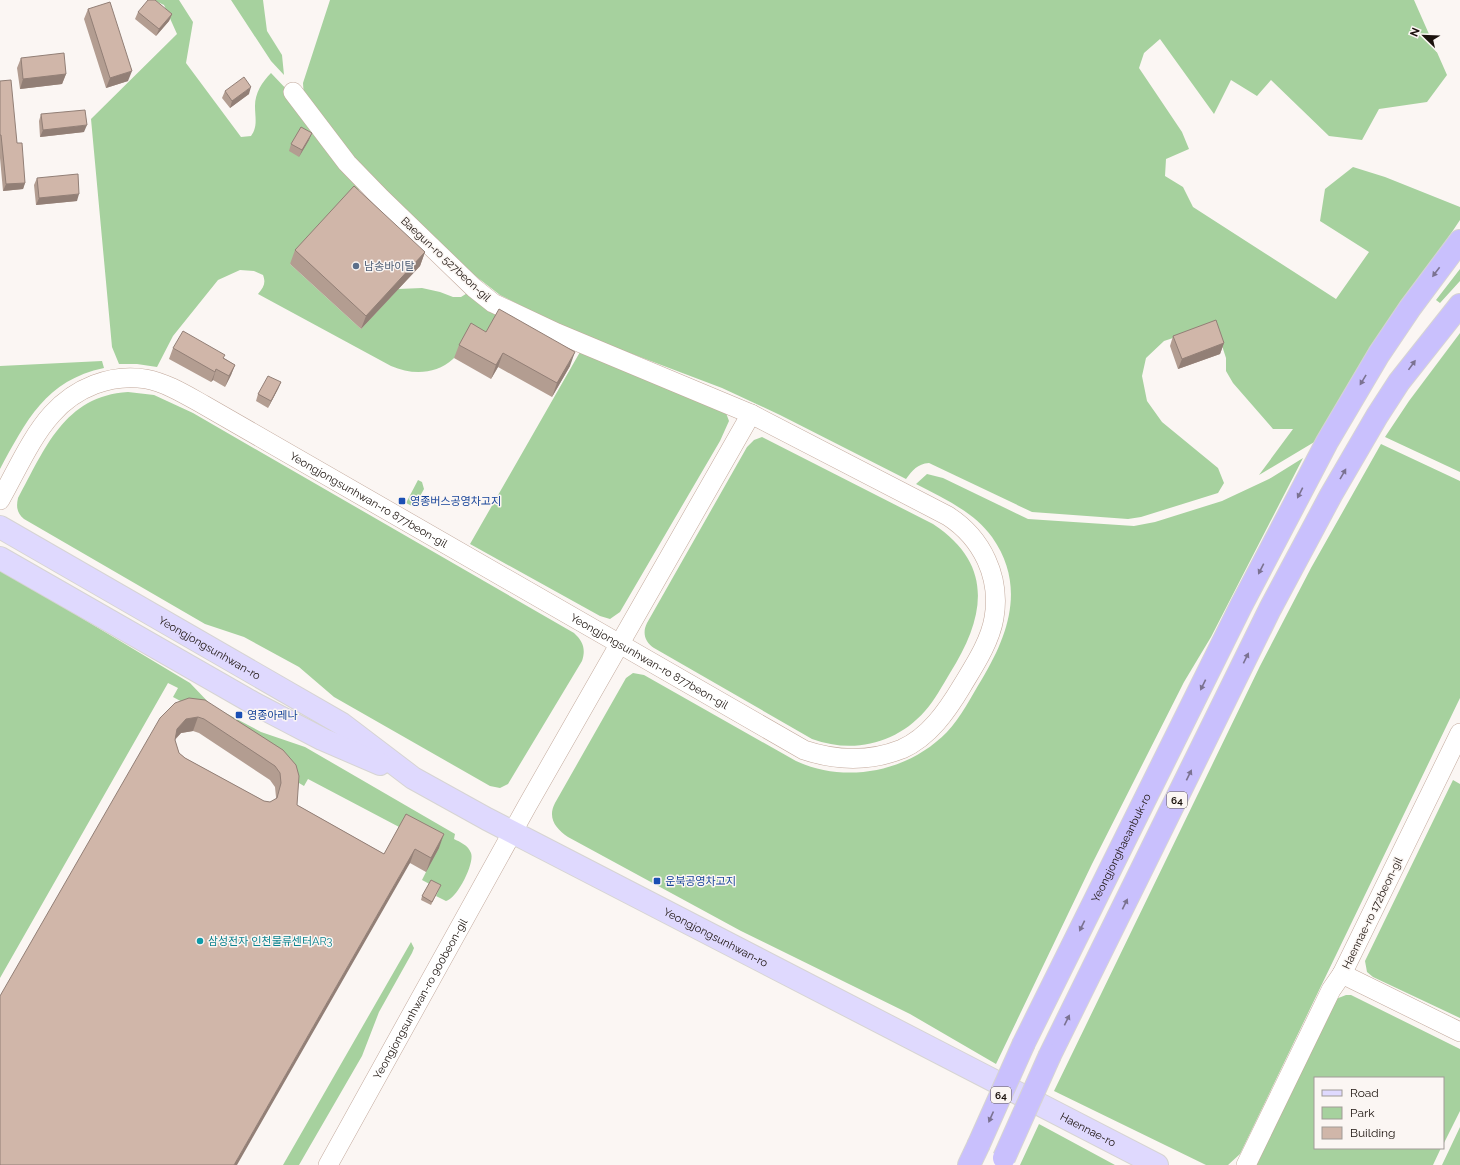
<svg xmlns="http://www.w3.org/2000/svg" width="1460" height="1165" font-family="Raleway,'Noto Sans KR',sans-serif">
	<rect width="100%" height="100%" fill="#fbf6f3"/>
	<path fill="#a6d19e" d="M153 0H179L193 22 186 63 241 137 251 136C258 126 255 118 255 106 255 93 262 82 271 73L290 93 363 185 290 264 361 329 398 289 422 288 440 292 453 297H461L469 292 499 313 481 345 466 337C463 344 459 354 453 359 435 375 412 375 391 366L258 294C264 287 266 283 263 275L254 271 240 270 218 280 173 336 157 367 137 364H119L112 347 91 119 177 34 164 5Z
		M231 0H263L267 31 282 55 284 75 271 61Z
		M330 0H1414L1447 75 1427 102 1379 109 1362 140 1329 136 1271 80 1257 96 1231 80 1214 114 1160 39 1144 53 1139 68 1182 132 1189 149 1166 159 1165 176 1183 187 1193 207 1336 299 1369 252 1320 221 1325 189 1353 167 1385 177 1460 207V220L1356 375 1316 441 1259 475 1293 429H1273L1233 383 1226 371V358L1215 324 1164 341 1146 358 1142 376 1147 401 1162 422 1218 468 1224 483 1218 493 1141 517 1128 519 1032 512 929 463C917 464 913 470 906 479L780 415 722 388 590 338 543 317 500 295 469 271 352 161 304 98 303 83Z
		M1460 269V281L1440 303 1436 300Z
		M1460 333V472L1385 437 1409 401Z
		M580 352 726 413 729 421 720 441 620 612 610 619 600 616 470 544Z
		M102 361 104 368C46 380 26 421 0 469V366Z
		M128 392 154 395 193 413 574 633C583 641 586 649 582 661L508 784 500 788 490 786 334 697 299 667 244 637 205 624 24 519C17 513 16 507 18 498 45 449 64 396 128 392Z
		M762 437 933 524C995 565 985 617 950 673 942 686 935 700 925 711 896 744 853 754 812 739L654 648C645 642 642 633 647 623L747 447 754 440Z
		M1381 444 1460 481V698L1240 1154 1228 1165H1206L1054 1091 1260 666 1311 568Z
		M1303 458 1211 637 1184 682 1092 864 996 1064 910 1014 741 931 568 837C556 829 547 818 555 803L626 678 633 673 644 675 796 761C846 784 908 772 947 732 961 717 971 697 982 679 1009 634 1026 585 992 537 974 512 943 498 916 484L927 474 943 478 1028 519 1134 526 1155 522 1222 501 1269 479Z
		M418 480 422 482 424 489 414 507 406 503Z
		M0 569 190 683 212 706 261 732 305 747 455 834 454 839C460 842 468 845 471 853 475 863 457 899 446 901L436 896 439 889 422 880 426 872 401 828 308 779 304 786 299 783 199 711 173 697 178 688 168 683 0 978Z
		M1453 780 1460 784V1018L1373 977 1367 972 1365 961Z
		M411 942 414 948 412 953 379 1012 362 1056 299 1165H283Z
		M1346 995H1351L1460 1049V1111L1443 1145V1078H1315V1148H1441L1433 1165H1256L1336 999Z
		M1039 1124 1115 1165H1020Z
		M1460 1127V1165H1442Z"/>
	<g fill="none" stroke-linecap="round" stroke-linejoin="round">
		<defs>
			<g id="minor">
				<path id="s1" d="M0 500C16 472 31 437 52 414 75 388 111 373 146 379 167 383 186 395 204 405L804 750C837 761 869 762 902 749 929 737 947 711 962 686 974 666 990 642 994 618 1001 577 982 538 948 516L751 414 557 333 493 303 474 288 381 198 347 163 293 92"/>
				<path d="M1460 733 1342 974 1460 1032"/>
				<path id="s2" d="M328 1165 527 806 751 414"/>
				<path d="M1246 1165 1331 990 1342 974"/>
			</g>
			<g id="major">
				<path id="s3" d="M0 527 342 724 413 778 487 819 1157 1165"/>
				<path d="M0 558 255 704 322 739 380 764"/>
			</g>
			<g id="highway">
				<path id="s4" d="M1024 1043 1241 606 1327 442 1379 354 1410 308 1460 241"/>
				<path d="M1050 1055 1270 609 1331 495 1377 416 1399 382 1460 305"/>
				<path d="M969 1165 978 1146"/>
			</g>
		</defs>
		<use href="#minor" stroke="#c2a99c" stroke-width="20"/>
		<use href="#major" stroke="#d6d4d3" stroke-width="24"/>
		<use href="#highway" stroke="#d6d4d3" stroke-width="24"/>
		<use href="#minor" stroke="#fff" stroke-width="19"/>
		<use href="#major" stroke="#dfd9fe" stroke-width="22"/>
		<use href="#highway" stroke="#c9c0fd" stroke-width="22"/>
		<defs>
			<path id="highway-bridge" d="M978 1146 1024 1043
				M1004 1158 1050 1055"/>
		</defs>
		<use href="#highway-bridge" stroke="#d6d4d3" stroke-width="24" stroke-linecap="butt"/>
		<use href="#highway-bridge" stroke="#c9c0fd" stroke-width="22"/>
	</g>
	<path fill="#b39d91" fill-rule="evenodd" d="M88 9 128 81 106 88 84 19Z
		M138 12 172 14 169 21 156 36 135 19Z
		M21 58 66 74 62 84 20 89 17 68Z
		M0 81 17 143 25 183 23 189 3 191 0 158Z
		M225 91 249 94 230 108 222 98Z
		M41 114 84 132 40 137 39 121Z
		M309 140 299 157 289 151 291 144Z
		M37 178 77 201 36 205 34 185Z
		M295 250 425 252 420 266 361 329 290 264Z
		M486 332 570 366 552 397 498 367 491 379 454 358 459 345Z
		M1173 336 1224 343 1220 354 1178 369 1170 346Z
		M173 348 224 358 235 365 231 375 225 387 213 380 211 382 169 359Z
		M281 382 278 389 268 408 256 401 258 394Z
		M175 703 283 750 297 805 384 854 406 814 439 848 426 872 410 863 0 1165ZM193 731 199 733 270 780 275 787 276 797V799L270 802 264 801 185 758 179 753 175 740 181 733Z
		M439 889 431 905 421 900 422 896Z"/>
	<path fill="#927f76" d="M172 14 169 21 156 36 159 29Z
		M132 71 128 81 106 88 110 78Z
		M66 74 62 84 20 89 23 79Z
		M251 87 249 94 230 108 232 101Z
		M87 125 84 132 40 137 43 130Z
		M312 133 309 140 299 157 302 150Z
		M25 183 23 189 3 191 6 184Z
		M79 194 77 201 36 205 39 198Z
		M425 252 420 266 361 329 366 316Z
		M1224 343 1220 354 1178 369 1182 359Z
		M575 352 570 366 552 397 557 383Z
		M503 353 498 367 491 379 496 365Z
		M235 365 231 375 225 387 229 376Z
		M216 369 213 380 211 382 215 372Z
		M281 382 278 389 268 408 271 401Z
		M198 717 193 731 181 733 172 742 177 729 186 719Z
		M444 834 439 848 426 872 431 858Z
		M415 849 410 863 237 1165H234Z"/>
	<path fill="#d0b6a9" stroke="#927f76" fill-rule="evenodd" d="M148 0H155L172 14 159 29 138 12Z
		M110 2 132 71 110 78 88 9Z
		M64 53 66 74 23 79 21 58Z
		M244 77 251 87 232 101 225 91Z
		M11 80 17 143H22L25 183 6 184 1 135H0V81Z
		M85 110 87 125 43 130 41 114Z
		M301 127 312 133 302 150 291 144Z
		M78 174 79 194 39 198 37 178Z
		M354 186 425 252 366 316 295 250Z
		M499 309 575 352 557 383 503 353 496 365 459 345 471 323 486 332Z
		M1216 320 1224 343 1182 359 1173 336Z
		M183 331 225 355 223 358 235 365 229 376 216 369 215 372 173 348Z
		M268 376 281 382 271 401 258 394Z
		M189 698 205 700 283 750 296 765 299 776 297 805 384 854 406 814 444 834 431 858 415 849 234 1165H0V996L160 718 175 703ZM198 717 204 719 275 766 280 773 281 783 277 798 270 802 264 801 185 758 179 753 175 740 177 729 186 719Z
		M431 880 441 885 432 902 422 896Z"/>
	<defs><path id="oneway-solid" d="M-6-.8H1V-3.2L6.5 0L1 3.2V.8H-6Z"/></defs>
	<g fill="#7b7291">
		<use href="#oneway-solid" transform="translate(1436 272) rotate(127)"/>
		<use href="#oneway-solid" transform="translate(1412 365) rotate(-54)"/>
		<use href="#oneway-solid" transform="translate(1363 380) rotate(121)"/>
		<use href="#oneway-solid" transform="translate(1343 474) rotate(-60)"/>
		<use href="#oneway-solid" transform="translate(1300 493) rotate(117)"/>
		<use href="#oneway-solid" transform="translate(1261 569) rotate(117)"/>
		<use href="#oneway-solid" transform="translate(1246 658) rotate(-64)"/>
		<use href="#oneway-solid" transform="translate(1203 685) rotate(116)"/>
		<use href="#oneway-solid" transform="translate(1189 775) rotate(-64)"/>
		<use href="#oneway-solid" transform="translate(1125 904) rotate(-64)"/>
		<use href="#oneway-solid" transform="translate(1082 926) rotate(116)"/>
		<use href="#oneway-solid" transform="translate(1067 1020) rotate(-64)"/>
		<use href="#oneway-solid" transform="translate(991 1117) rotate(114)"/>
	</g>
	<circle fill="#5c6f8a" stroke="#fbf6f3" stroke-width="1.5" cx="356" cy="266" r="4"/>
	<g fill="#1a4fb4" stroke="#fbf6f3" stroke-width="1.5">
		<rect x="398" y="497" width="8" height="8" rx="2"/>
		<rect x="235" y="711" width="8" height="8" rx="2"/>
		<rect x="653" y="877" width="8" height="8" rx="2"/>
	</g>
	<circle fill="#0f9aa8" stroke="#fbf6f3" stroke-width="1.5" cx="200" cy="941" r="4"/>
	<g text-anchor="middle" stroke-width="3" stroke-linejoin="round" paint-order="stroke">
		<g fill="#fbf6f3" stroke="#5e5652" stroke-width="1">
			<rect x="1167" y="792" width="20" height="16" rx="3"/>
			<rect x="991" y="1087" width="20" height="16" rx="3"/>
		</g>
		<g font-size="10" font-weight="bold" fill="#1b120d">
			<text x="1177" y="804">64</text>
			<text x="1001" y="1099">64</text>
		</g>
		<g font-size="11" fill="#1b120d" stroke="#fbf6f3">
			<text transform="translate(446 259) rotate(43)" y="4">Baegun-ro 527beon-gil</text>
			<text dy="4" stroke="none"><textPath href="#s1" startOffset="459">Yeongjongsunhwan-ro 877beon-gil</textPath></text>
			<text dy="4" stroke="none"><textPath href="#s3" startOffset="242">Yeongjongsunhwan-ro</textPath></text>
			<text dy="4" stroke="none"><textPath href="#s1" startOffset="783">Yeongjongsunhwan-ro 877beon-gil</textPath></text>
			<text dy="4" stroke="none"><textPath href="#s4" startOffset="218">Yeongjonghaeanbuk-ro</textPath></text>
			<text transform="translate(1372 913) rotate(-64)" y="4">Haennae-ro 172beon-gil</text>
			<text dy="4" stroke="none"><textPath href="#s3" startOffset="826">Yeongjongsunhwan-ro</textPath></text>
			<text dy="4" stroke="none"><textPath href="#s2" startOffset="190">Yeongjongsunhwan-ro 900beon-gil</textPath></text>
			<text dy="4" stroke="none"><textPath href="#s3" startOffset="1245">Haennae-ro</textPath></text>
		</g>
		<g font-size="11" fill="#4e5e75" stroke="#fbf6f3" text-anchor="start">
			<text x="364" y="270">남송바이탈</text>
		</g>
		<g font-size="11" fill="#164399" stroke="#fbf6f3" text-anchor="start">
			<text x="410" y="505">영종버스공영차고지</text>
			<text x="247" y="719">영종아레나</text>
			<text x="665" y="885">운북공영차고지</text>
		</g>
		<g font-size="11" fill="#0d838f" stroke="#fbf6f3" text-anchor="start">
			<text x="208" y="945">삼성전자 인천물류센터AR3</text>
		</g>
	</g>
	<rect x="1314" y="1077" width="130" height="72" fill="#fbf6f3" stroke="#a19b97"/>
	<rect x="1322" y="1090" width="20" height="6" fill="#dfd9fe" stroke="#a19b97"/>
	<text x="1350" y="1097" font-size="12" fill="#1b120d">Road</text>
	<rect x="1322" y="1107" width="20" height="12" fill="#a6d19e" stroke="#a19b97"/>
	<text x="1350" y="1117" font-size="12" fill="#1b120d">Park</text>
	<rect x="1322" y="1127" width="20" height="12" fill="#d0b6a9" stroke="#a19b97"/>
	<text x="1350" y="1137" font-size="12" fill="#1b120d">Building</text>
	<g transform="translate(1424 36) rotate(293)" stroke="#fbf6f3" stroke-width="3" paint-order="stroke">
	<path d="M0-3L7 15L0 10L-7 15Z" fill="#1b120d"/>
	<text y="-6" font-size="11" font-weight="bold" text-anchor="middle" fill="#1b120d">N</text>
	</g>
</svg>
